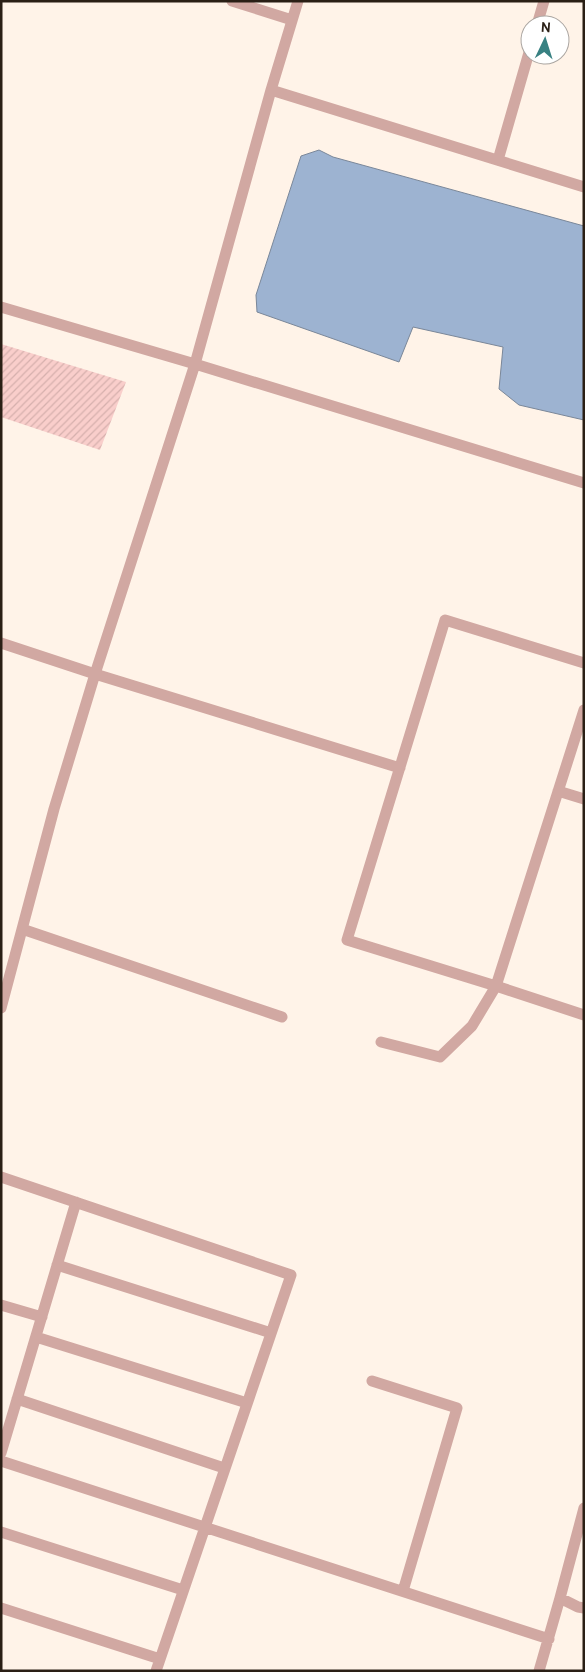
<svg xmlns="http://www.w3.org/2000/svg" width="585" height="1672" font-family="Overpass,sans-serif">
	<defs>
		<pattern id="building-hatch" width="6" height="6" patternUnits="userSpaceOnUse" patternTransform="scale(1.25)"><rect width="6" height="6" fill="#f9cecb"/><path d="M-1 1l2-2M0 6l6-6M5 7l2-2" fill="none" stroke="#d6b0ad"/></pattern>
	</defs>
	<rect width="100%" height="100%" fill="#fff3e8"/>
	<path fill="#9db3d1" stroke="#7a8799" d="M319 150 333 157 584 226V420L519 405 499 389 503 347 413 327 399 362 257 312 256 295 301 156Z"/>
	<path fill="url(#building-hatch)" d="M1 344 126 382 100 450 1 417Z"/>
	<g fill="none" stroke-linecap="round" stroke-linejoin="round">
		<path stroke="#d1a8a2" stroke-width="11" d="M232 1 292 20
			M537 25 544 1
			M271 90 584 187
			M498 160 530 49
			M1 307 195 364 584 483
			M1 643 95 674 400 768
			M584 663 445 620 347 940 496 986 584 1015
			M558 791 584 799
			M22 929 282 1017
			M1 1008 54 809 95 674 195 364 271 90 298 1
			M381 1042 440 1057 472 1026 496 986 584 710
			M1 1177 291 1275 156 1671
			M57 1265 271 1333
			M1 1305 42 1317
			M36 1337 247 1403
			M372 1381 457 1408 403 1591
			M17 1399 224 1468
			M1 1453 76 1202
			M1 1461 549 1639
			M1 1532 183 1590
			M560 1598 584 1508
			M1 1608 160 1659
			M539 1671 560 1598 578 1607 584 1608"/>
	</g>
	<rect width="585" height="1672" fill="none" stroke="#2a1f15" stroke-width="5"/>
	<g transform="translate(545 40) rotate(4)"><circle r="24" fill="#ffffff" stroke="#aaa5a1"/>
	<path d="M0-4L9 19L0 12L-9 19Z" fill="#388182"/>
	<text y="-8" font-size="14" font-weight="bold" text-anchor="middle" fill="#2a1f15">N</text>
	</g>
</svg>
